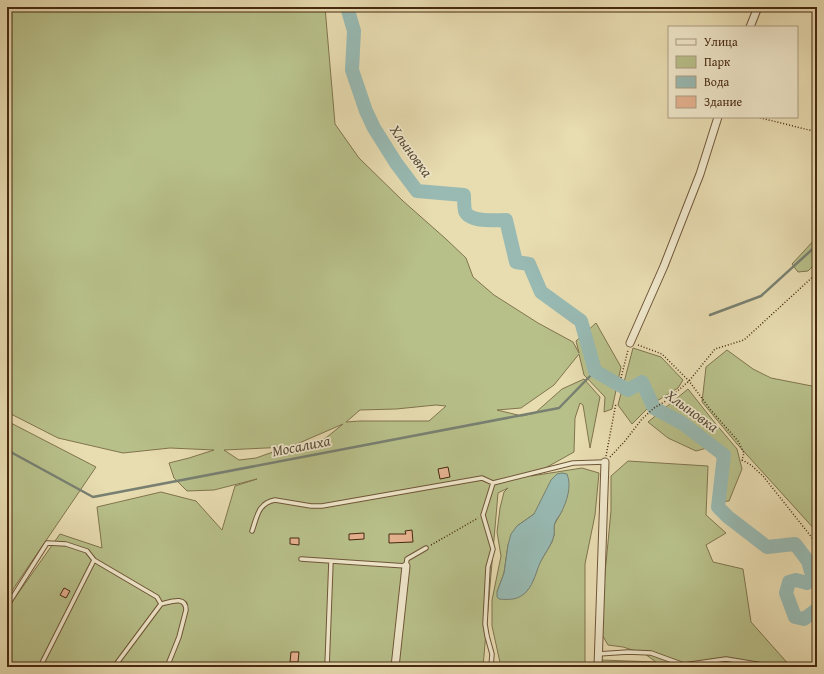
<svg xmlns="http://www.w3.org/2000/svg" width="824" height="674" font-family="'Gentium Book Plus',serif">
	<rect width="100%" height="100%" fill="#e8dcb1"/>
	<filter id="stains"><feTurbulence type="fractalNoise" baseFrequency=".005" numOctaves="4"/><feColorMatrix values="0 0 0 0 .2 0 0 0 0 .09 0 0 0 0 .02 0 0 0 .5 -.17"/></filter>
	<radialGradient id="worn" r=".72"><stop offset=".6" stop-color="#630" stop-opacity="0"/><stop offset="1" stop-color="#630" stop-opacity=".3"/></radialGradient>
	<path fill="#b8c08a" stroke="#80744e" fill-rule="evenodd" d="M7 7H325L335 124 359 158 403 201 446 239 466 258 473 277 494 295 538 323 573 342 579 353 576 341 596 323 621 367 612 409 604 412 605 397 584 375 579 354 554 385 521 408 497 410 522 416 535 413 562 389 584 379 600 397 590 448 583 405 580 403 575 418 574 452 531 476 582 468 599 473 595 515 585 564V667H501L492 626V600L501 556 497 532 500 508 504 492 508 488 498 493 483 667H7V609L60 534 102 548 97 507 161 492 196 501 222 530 235 486 257 479 214 490 187 491 174 478 169 463 189 458 214 450 170 448 123 453 58 438 7 412ZM436 405 446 406 429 421H360L346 422 360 410 396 409ZM343 424 327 437 307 450 290 447ZM287 447 256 458 239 460 224 450ZM562 511 554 525V535L552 542 539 564 533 581 497 592 504 573 508 545 517 526 534 514Z
		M817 237V262L808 271 798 272 792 264Z
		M633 348 661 357 683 380 678 388 652 404 632 424 618 405Z
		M727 350 753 369 771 378 817 387V532L737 444 702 402 706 367Z
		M688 389 715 423 737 449 742 469 729 501 715 502 716 478 718 459 707 448 696 451 668 438 648 422Z
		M7 421 96 467 7 598Z
		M628 461 708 466 706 515 726 533 706 545 713 562 743 569 751 622 791 667H598L601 660 656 662 645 654 623 647 608 645 601 633V615L611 511V476Z"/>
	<path fill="#98bab3" stroke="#788072" d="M562 473 567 474C572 486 567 501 561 513 559 516 556 520 555 523 553 527 555 531 554 535 552 545 544 554 540 563 536 572 534 583 527 591 519 600 510 600 499 599L497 597V592L504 573 508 545 511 534 517 526 534 514 551 480 557 474Z"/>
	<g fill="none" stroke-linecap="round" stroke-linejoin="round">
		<path stroke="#788072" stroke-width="2.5" d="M710 315 761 296 817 245
			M7 450 93 497 559 408 595 371"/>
		<path stroke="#98bab3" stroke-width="14" d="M347 7 354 31 352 70 366 111 374 128 396 163 417 191 464 195C464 200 464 206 465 211 470 223 496 220 506 220L516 262 529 264 541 292 581 321 595 371 628 390 642 382 654 408 682 423 724 455 718 507 728 517 767 547 795 544 808 561 813 579 807 583 796 580 789 582 786 593 795 617 804 619 816 610 817 611"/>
	</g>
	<path fill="#e5b290" stroke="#472911" d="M448 467 450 477 440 479 438 469Z
		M412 530 413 542 389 543V534H406L405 531Z
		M364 533V539L349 540V534Z
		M290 538H299V545L290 544Z
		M64 588 70 591 66 598 60 595Z
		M291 652H299L298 662H290Z"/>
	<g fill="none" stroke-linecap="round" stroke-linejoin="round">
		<defs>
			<path id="service" d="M252 531C257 517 258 503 275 500L311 506H322L482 478 493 483
				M301 559 406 566 407 559 426 548
				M7 606 47 543 66 544 87 551 94 560
				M598 654 628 652 651 653 684 665 726 659 775 667
				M40 667 94 560 157 597 161 604
				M114 667 161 604C170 602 186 595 186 610L179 637 167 667
				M327 667 331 561
				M491 667 492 654 487 636 485 624 488 567 493 549 483 515 493 483 573 463 605 462"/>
			<path id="minor" d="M750 27 758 7
				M630 343 664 266 700 174 718 117
				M395 667 406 566
				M598 667 605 462"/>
		</defs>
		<use href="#service" stroke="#6f5639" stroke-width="5.5"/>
		<use href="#minor" stroke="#6f5639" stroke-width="9"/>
		<path stroke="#472911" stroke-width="1.5" stroke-dasharray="1 2" stroke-linecap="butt" d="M757 117 817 132
			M813 276 815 297 817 298
			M638 345 662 354 689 381 710 409 738 441 744 453 742 460 751 465 763 476 817 544
			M621 378 628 350
			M606 456 616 403
			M610 457 625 441 642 419 654 408 666 401 689 381 715 349 744 340 817 273
			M431 545 478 518"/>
		<use href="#service" stroke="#f0e8cc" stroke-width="3.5"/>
		<use href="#minor" stroke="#f0e8cc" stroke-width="7"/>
	</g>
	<g text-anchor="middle" stroke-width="3.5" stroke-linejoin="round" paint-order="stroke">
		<g font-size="15" font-style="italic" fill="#5b4d3a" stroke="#f0e8cc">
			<text transform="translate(411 151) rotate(54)" y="5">Хлыновка</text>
			<text transform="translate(692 411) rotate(36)" y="5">Хлыновка</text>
			<text transform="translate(301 446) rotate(-11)" y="5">Мосалиха</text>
		</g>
	</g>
	<rect width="824" height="674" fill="none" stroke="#e8dcb1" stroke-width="24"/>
	<rect x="8" y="8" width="808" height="658" fill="none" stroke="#472911" stroke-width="2"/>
	<rect x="12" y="12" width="800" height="650" fill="none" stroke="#472911"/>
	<rect x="668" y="26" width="130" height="92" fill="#f0e8cc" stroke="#ac9c81"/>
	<rect x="676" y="39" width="20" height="6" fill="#f0e8cc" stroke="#ac9c81"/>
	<text x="704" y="46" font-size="12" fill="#472911">Улица</text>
	<rect x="676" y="56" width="20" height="12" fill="#b8c08a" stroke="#ac9c81"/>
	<text x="704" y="66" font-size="12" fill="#472911">Парк</text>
	<rect x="676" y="76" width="20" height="12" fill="#98bab3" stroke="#ac9c81"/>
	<text x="704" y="86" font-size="12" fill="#472911">Вода</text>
	<rect x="676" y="96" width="20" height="12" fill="#e5b290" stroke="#ac9c81"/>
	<text x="704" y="106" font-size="12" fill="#472911">Здание</text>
	<rect width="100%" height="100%" filter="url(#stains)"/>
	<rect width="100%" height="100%" fill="url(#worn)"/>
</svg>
